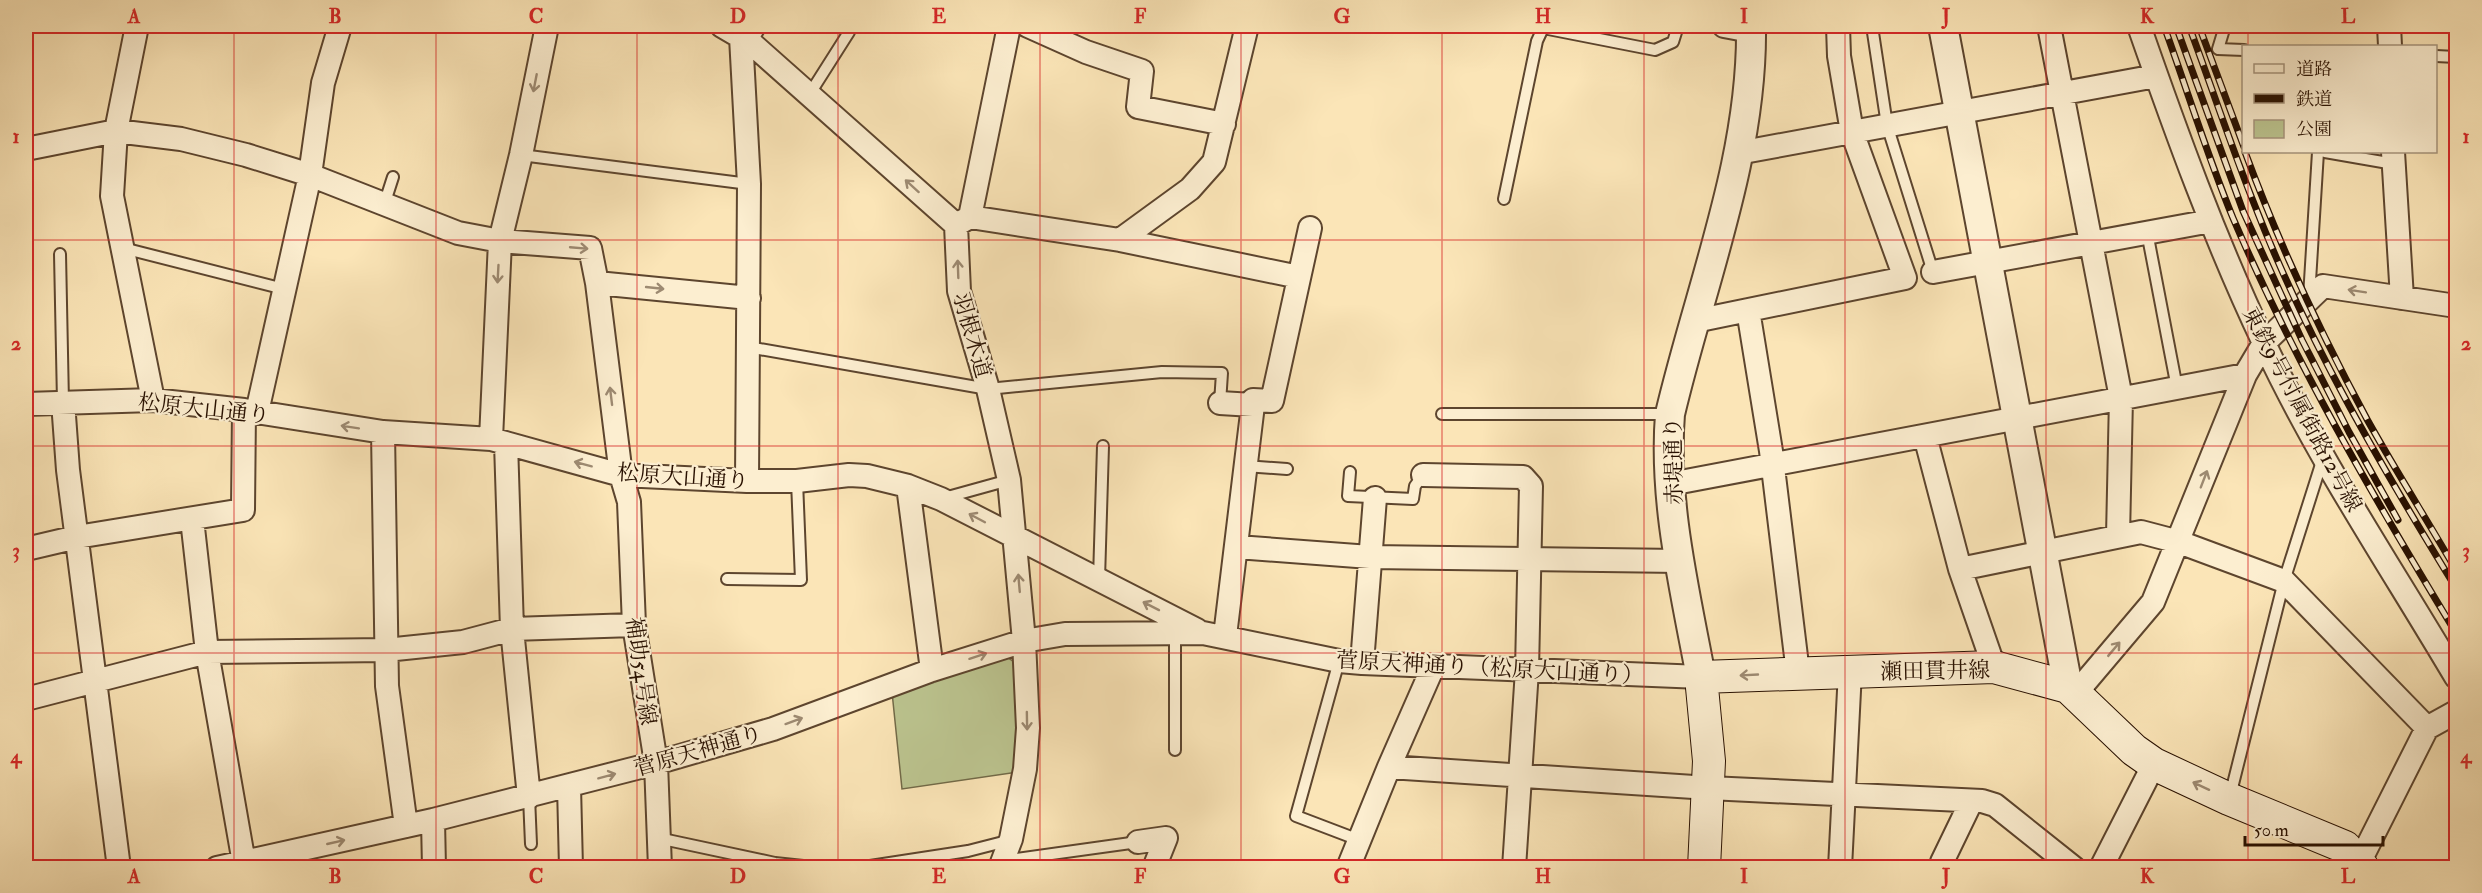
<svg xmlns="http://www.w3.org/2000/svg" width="2482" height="893" font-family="'IM FELL Double Pica','Noto Serif JP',serif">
	<rect width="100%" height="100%" fill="#fbe5b7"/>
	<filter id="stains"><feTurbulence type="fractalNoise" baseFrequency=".00333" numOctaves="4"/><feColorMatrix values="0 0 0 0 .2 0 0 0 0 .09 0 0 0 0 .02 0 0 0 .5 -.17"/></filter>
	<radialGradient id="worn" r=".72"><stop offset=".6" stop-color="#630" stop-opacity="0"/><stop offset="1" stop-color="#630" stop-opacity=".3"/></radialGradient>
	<path fill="#bcc590" stroke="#726a48" stroke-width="1.5" d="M1004 655 1014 662 1018 772 902 789 892 692Z"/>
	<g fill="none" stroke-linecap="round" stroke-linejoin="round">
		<defs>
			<path id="service" d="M1872 26 1887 125 1933 272
				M2225 26 2218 49 2244 50
				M1543 28 1655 50 1673 42 1678 26
				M751 43 761 26
				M2436 56 2456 57
				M809 95 849 32
				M2325 152 2394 164
				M521 155 749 184
				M1504 199 1537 41 1544 26
				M384 205 393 177
				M2147 232 2177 388
				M123 248 284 289
				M60 254 63 402
				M2309 297 2318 152
				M748 347 988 389 1162 372 1222 373 1220 403
				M1442 414H1670
				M1245 466 1287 469
				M1350 472 1348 496 1413 499 1415 486 1423 475
				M944 498 1009 480
				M727 579 801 580 797 481
				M1099 579 1103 446
				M1175 632V750
				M1339 661 1296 816 1359 840
				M2230 796 2284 581 2323 458
				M529 797 531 844
				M658 838 775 863 822 868
				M1002 861 1138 842
				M857 868 968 851 1011 840"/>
			<path id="minor" d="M137 26 116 131 112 196 153 400
				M722 26 751 43 956 225 959 291 988 389 1009 480 1024 641 1028 728 1025 769 1011 839 1000 868
				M1028 26 1086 52 1142 71 1138 107 1224 124
				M1724 26 1740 29 1747 26
				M2049 26 2121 398 2118 536
				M2139 26C2176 132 2215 240 2264 343 2318 459 2391 567 2456 677
				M2389 26 2390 46
				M741 37 749 184 747 481
				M26 149 116 131 181 139 246 155 310 175 458 233 500 241 590 248 597 283 621 475 629 502 634 625 656 763 660 868
				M2393 152 2402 298
				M1738 153 2156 76
				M970 217 1009 26
				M956 225 970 217 1120 240 1299 277
				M1120 240 1190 189 1214 162 1247 26
				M1933 272 2211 221
				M597 283 749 298
				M1748 310 1771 451 1798 673
				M1695 321 1905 278 1852 132 1839 56 1838 26
				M63 402 68 470 119 868
				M1220 403 1253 405V400L1272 401 1310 228
				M26 404 153 400 244 410 383 432 491 439 621 475 747 481H797L849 475 867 476 908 486 941 499 1197 630
				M257 412 310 175 323 83 340 26
				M383 432 387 686 406 826
				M1925 436 1960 569 1994 667
				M491 439 500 241 521 155 547 26
				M506 443 512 629 529 797
				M1423 475 1523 477 1531 486 1527 670 1514 868
				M1670 484 2245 375
				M908 486 932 670
				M192 519 207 652 244 863
				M1237 547 1370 557 1680 561
				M26 549 77 537 243 510 244 410
				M1960 569 2141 532 2179 542 2284 581 2427 728
				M1225 636 1253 405
				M1362 663 1375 498
				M2076 693 2153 602 2245 375 2264 343 2323 286 2456 306
				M26 699 207 652 386 650 463 642 512 629 634 625
				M1389 767 1709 788 1982 801 1995 805 2074 868
				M569 786 571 868
				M433 820 434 868
				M1138 842 1166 838 1154 868
				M2360 861 2427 728 2456 712
				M217 868 433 820 656 763 773 729 932 670 1024 641 1065 634 1203 633 1339 661 1362 663 1701 677
				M1348 868 1389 767 1433 667
				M1840 868 1850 671
				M1941 868 1942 862 1971 802
				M2101 868 2154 764"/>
			<path id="tertiary" d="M1943 26 2068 687
				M1701 677C1685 591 1663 502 1670 414 1700 286 1753 159 1751 26"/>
			<path id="secondary" d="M1704 868 1709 761 1701 677 1994 667 2068 687 2134 750 2154 764 2229 799 2345 847 2363 868"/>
		</defs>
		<use href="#service" stroke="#5d452e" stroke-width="14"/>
		<use href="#minor" stroke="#5d452e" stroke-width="26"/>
		<use href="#tertiary" stroke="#5d452e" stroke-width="32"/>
		<use href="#secondary" stroke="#281000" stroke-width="34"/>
		<use href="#service" stroke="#fceed0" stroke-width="10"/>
		<use href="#minor" stroke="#fceed0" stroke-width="22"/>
		<use href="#tertiary" stroke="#fceed0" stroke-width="28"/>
		<use href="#secondary" stroke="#fceed0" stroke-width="32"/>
		<defs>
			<path id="rail" d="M2164 26C2187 89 2207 155 2233 218 2295 363 2374 498 2456 633
				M2176 26 2243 211 2302 340 2349 432 2398 520
				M2189 26C2211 85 2231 146 2255 206 2307 340 2381 466 2456 588
				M2199 26 2244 147
				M2245 152C2279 244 2321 334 2368 421 2396 471 2427 520 2456 570"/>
		</defs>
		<use href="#rail" stroke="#281000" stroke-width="7"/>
		<use href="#rail" stroke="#fceed0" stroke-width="4.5" stroke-dasharray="14" stroke-linecap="butt"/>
	</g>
	<defs><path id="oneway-shaft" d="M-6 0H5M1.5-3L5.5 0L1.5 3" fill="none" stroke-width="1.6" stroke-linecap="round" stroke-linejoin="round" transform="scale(1.5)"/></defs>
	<g stroke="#9d8a72">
		<use href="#oneway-shaft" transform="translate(535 83) rotate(101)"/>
		<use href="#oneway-shaft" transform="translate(912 186) rotate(-138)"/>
		<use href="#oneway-shaft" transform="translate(579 248) rotate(5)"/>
		<use href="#oneway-shaft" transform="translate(958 269) rotate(-92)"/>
		<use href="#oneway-shaft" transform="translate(498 274) rotate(93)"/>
		<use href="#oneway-shaft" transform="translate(655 288) rotate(6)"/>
		<use href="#oneway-shaft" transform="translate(2357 291) rotate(-171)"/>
		<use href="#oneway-shaft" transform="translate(611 396) rotate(-97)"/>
		<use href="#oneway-shaft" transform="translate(350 427) rotate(-171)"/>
		<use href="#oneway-shaft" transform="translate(583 464) rotate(-165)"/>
		<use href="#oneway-shaft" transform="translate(2204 479) rotate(-69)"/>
		<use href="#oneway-shaft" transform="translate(977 518) rotate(-152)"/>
		<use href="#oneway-shaft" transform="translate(1019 583) rotate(-95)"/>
		<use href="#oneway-shaft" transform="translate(1151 606) rotate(-153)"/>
		<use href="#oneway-shaft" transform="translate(2114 649) rotate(-50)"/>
		<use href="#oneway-shaft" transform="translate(978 656) rotate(-18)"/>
		<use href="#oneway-shaft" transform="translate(1749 675) rotate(177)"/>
		<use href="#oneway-shaft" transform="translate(794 721) rotate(-20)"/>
		<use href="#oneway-shaft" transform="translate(1027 721) rotate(89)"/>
		<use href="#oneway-shaft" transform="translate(607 776) rotate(-15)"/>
		<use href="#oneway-shaft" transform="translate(2201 786) rotate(-155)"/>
		<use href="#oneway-shaft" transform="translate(336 842) rotate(-13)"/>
	</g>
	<path fill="none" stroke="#d62828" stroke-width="1.5" stroke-opacity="0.55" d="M234 26V868M436 26V868M637 26V868M838 26V868M1040 26V868M1241 26V868M1442 26V868M1644 26V868M1845 26V868M2046 26V868M2248 26V46M2248 152V868M26 240H2456M26 446H2456M26 653H2456"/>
	<g text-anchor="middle" stroke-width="4.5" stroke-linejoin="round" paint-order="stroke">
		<g font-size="22" fill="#281000" stroke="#fceed0">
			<text transform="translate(973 335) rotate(74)" y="8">羽根木道</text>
			<text transform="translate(204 408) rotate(6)" y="8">松原大山通り</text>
			<text transform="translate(2303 409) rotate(62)" y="8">東鉄9号付属街路12号線</text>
			<text transform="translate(1673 461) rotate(-91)" y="8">赤堤通り</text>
			<text transform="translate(683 476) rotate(4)" y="8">松原大山通り</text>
			<text transform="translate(1490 667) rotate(3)" y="8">菅原天神通り（松原大山通り）</text>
			<text transform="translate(1935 670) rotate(-1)" y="8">瀬田貫井線</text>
			<text transform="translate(642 671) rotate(82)" y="8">補助54号線</text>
			<text transform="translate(698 750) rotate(-16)" y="8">菅原天神通り</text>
		</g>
	</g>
	<rect width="2482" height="893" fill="none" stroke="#fbe5b7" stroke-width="66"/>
	<rect x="2242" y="45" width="195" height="108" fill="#fceed0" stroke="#a7957d" stroke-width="1.5"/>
	<rect x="2254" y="64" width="30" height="9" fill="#fceed0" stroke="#a7957d" stroke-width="1.5"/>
	<text x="2296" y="75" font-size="18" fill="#281000">道路</text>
	<rect x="2254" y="94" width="30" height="9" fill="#281000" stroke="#a7957d" stroke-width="1.5"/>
	<text x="2296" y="105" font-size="18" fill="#281000">鉄道</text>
	<rect x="2254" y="120" width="30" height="18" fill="#bcc590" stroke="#a7957d" stroke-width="1.5"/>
	<text x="2296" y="135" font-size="18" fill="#281000">公園</text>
	<path d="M2245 836v9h138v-9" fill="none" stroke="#281000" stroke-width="3"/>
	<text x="2254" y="836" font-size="18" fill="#281000" stroke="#fceed0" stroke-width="4.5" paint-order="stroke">50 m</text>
	<rect x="33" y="33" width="2416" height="827" fill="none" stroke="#d62828" stroke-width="2"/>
	<g font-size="20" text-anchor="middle" font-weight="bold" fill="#d62828">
		<text x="134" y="23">A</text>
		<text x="335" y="23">B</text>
		<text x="536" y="23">C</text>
		<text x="738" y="23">D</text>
		<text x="939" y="23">E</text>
		<text x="1140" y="23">F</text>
		<text x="1342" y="23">G</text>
		<text x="1543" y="23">H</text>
		<text x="1744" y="23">I</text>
		<text x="1946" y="23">J</text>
		<text x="2147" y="23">K</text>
		<text x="2348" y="23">L</text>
		<text x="16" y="143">1</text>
		<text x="2466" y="143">1</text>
		<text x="16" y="350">2</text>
		<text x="2466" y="350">2</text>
		<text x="16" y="557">3</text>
		<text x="2466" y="557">3</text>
		<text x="16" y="763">4</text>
		<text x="2466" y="763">4</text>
		<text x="134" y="883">A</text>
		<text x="335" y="883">B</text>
		<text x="536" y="883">C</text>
		<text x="738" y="883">D</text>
		<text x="939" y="883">E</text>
		<text x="1140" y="883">F</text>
		<text x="1342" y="883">G</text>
		<text x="1543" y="883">H</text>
		<text x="1744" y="883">I</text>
		<text x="1946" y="883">J</text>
		<text x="2147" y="883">K</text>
		<text x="2348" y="883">L</text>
	</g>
	<rect width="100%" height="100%" filter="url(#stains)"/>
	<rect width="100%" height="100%" fill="url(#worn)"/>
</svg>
